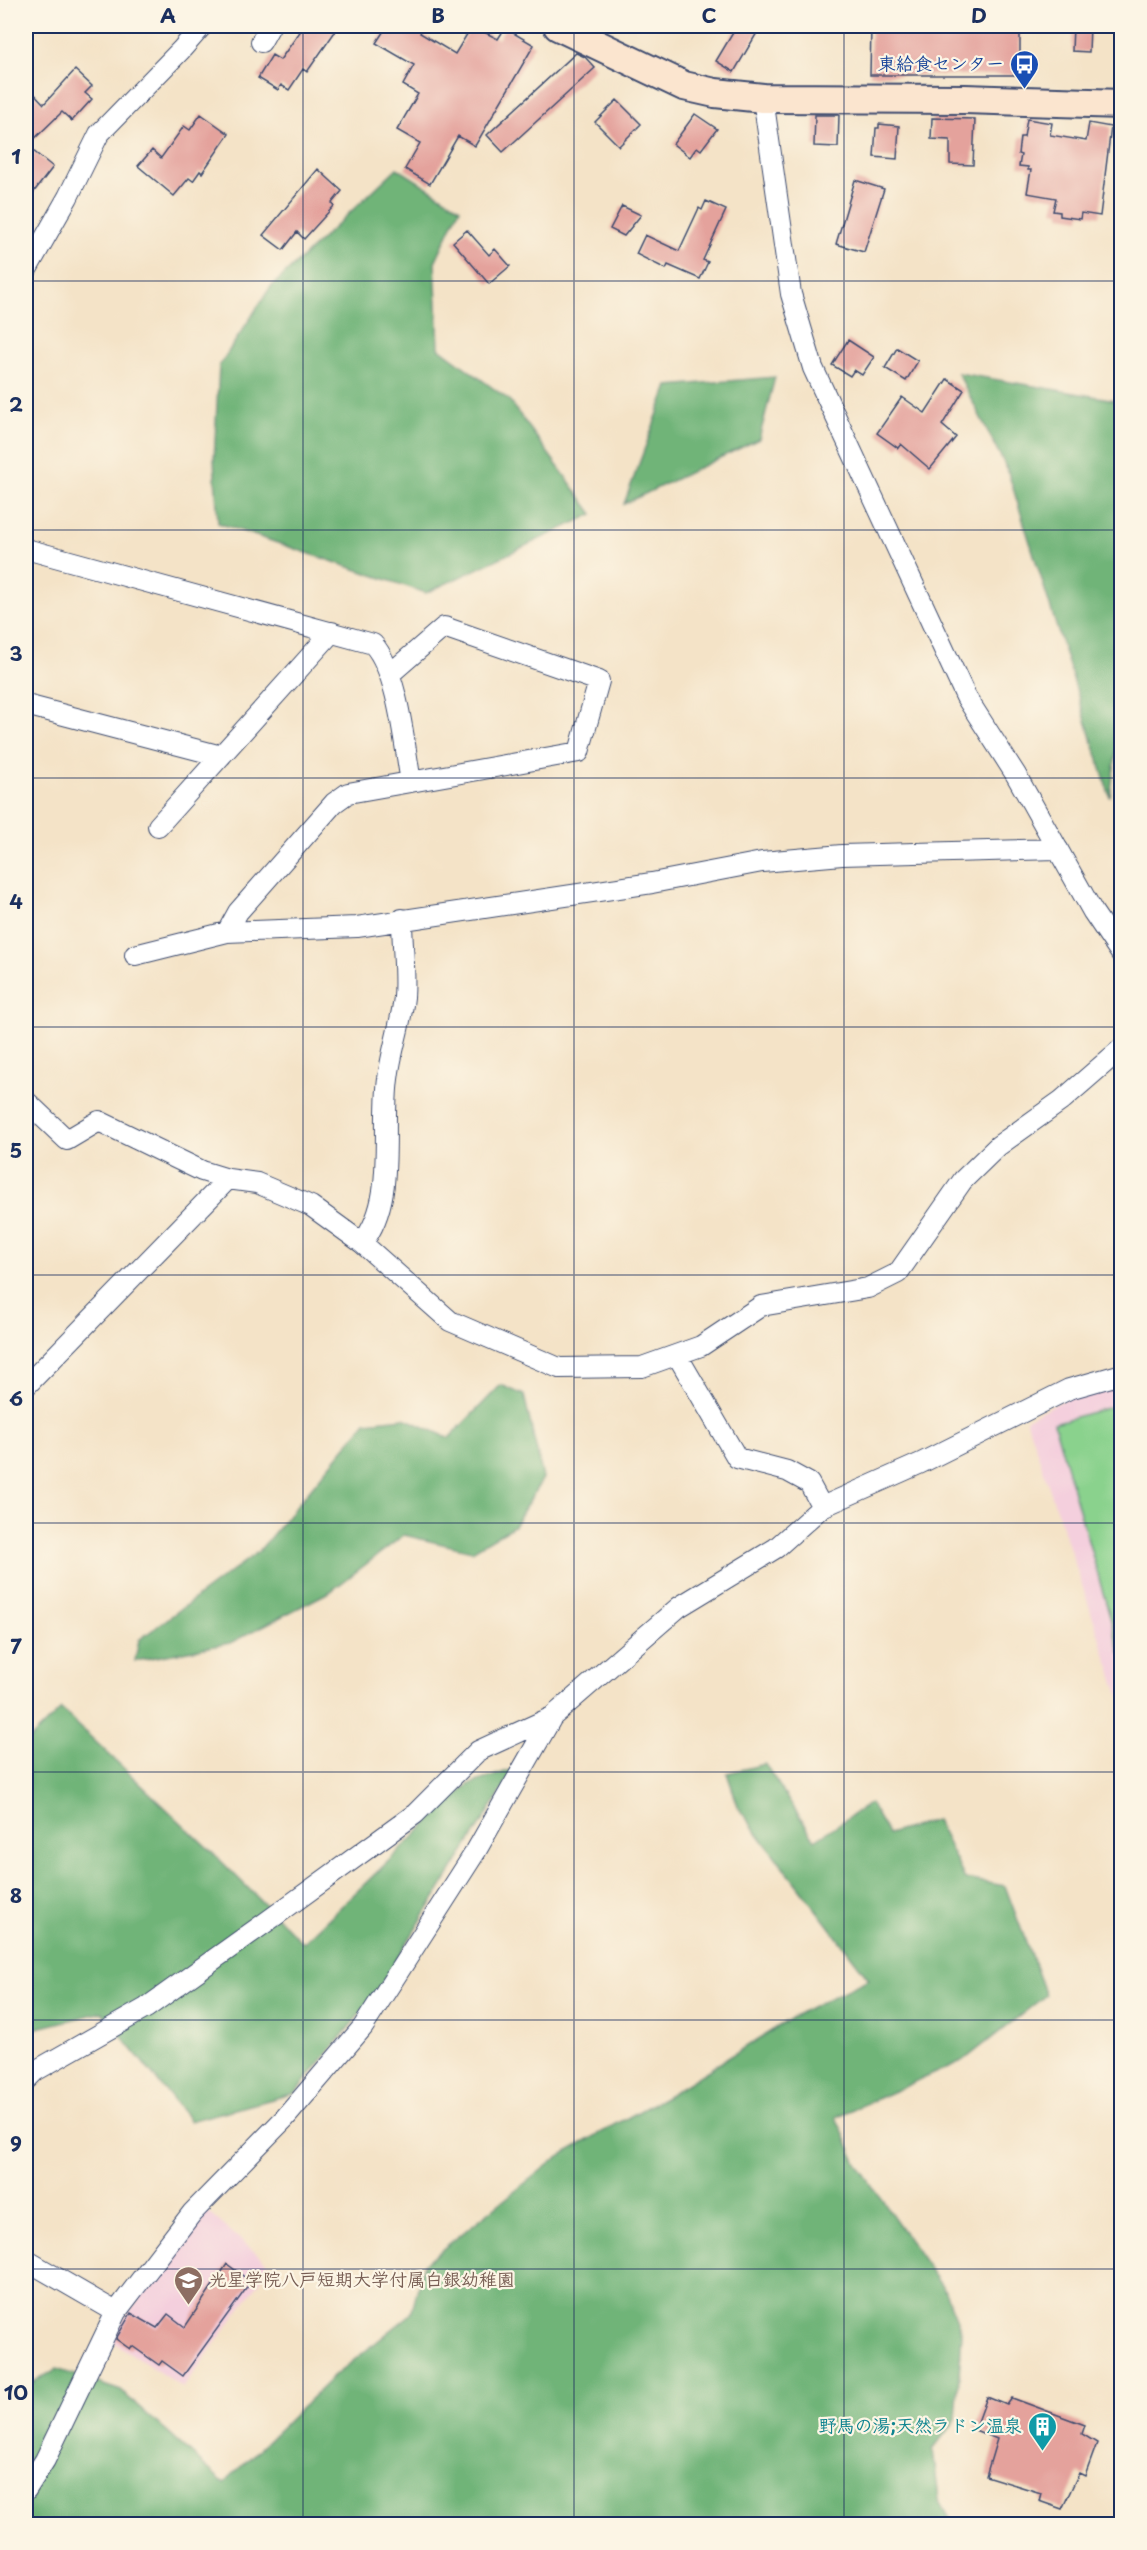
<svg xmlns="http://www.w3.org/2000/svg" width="1147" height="2550" font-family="'Playpen Sans','Klee One',sans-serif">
	<rect width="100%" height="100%" fill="#fcf5e5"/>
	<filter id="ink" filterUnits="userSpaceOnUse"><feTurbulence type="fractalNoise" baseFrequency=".0167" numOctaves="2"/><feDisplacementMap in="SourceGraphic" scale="12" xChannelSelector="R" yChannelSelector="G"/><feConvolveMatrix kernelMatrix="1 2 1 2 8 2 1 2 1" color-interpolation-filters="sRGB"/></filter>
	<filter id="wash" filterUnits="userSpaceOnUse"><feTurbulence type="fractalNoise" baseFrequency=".008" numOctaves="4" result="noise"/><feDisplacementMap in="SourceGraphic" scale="24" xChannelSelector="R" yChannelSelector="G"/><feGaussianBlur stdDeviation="1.35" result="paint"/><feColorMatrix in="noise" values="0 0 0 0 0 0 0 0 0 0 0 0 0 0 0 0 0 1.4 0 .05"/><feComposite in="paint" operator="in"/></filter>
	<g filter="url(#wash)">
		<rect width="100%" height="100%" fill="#f4e3c7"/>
		<path fill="#f4cfdd" d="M1121 1381V1701L1026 1419 1075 1394Z
			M206 2210 271 2266 183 2388 109 2339Z"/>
		<path fill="#8ad28d" stroke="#528076" stroke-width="1.5" d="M1121 1404H1122L1121 1655 1054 1423Z"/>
		<path fill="#6fb478" stroke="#45726b" stroke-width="1.5" d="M397 168 460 208 435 262 439 348 509 400 593 514 426 593 218 523 214 460 219 366 270 288Z
			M958 373 1121 401 1122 710 1110 797 1007 469Z
			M775 377 759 439 624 504 668 386Z
			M501 1385 524 1395 543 1478 514 1526 472 1551 404 1535 331 1591 230 1643 135 1661 139 1640 259 1551 366 1422 404 1418 449 1438Z
			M61 1709 211 1851 303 1943 468 1785 516 1768 372 1999 295 2093 190 2121 102 2012 26 2031V1743Z
			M765 1764 815 1840 870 1803 888 1834 936 1820 965 1879 1005 1886 1046 1995 964 2060 836 2117 857 2164 945 2291 962 2333 956 2419 933 2449 939 2500 953 2524H26V2386L57 2369 121 2391 224 2483 332 2378 411 2314 424 2264 559 2156 672 2093 803 2011 869 1979 739 1809 727 1773Z"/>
		<g id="blocks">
			<path fill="#e4a29c" d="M304 26H339L307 72 303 69 289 90 281 85 278 90 258 78 272 55 280 60Z
				M387 26H424L420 33 455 54 472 26 498 39 505 28 534 45 475 146 458 136 430 184 405 169 420 143 397 130 418 94 403 85 414 65 376 43Z
				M737 26H761L734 72 716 61Z
				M871 26H1020V75H870Z
				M1073 26H1090L1089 52 1072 51Z
				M576 53 585 57 595 68 503 152 487 135Z
				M75 70 92 86 85 93 92 99 72 121 62 112 27 146 53 167 26 202V85L44 104Z
				M617 100 641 124 619 146 595 122Z
				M201 114 229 134 202 173 200 171 193 181 189 178 174 196 138 166 152 150 161 158 184 126 190 130Z
				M695 114 717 129 701 150 697 147 690 157 673 144Z
				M815 115H839L838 147 814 146Z
				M932 118 975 119 973 165 950 164V140L931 139Z
				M1027 119 1052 123 1050 135 1086 141 1089 123 1111 127 1100 216 1081 213 1080 219 1060 216V212L1053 211 1056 198 1027 193 1031 170H1028V167L1019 166 1021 155 1018 154 1020 137H1024Z
				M879 124 899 126 897 159 874 157 876 128H879Z
				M318 169 342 191 332 203 334 206 304 239 297 232 283 250 263 235Z
				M855 180 884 189 864 252 836 244Z
				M706 201 726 210 703 260 708 262 700 279 668 265 666 269 636 254 645 235 679 251 699 208 702 210Z
				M622 206 641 215 624 236 610 229Z
				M467 230 489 255 495 249 510 266 489 284 453 242Z
				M848 340 874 357 862 375 854 370 850 376 832 365Z
				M897 348 918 361 906 381 885 368Z
				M947 379 964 390 942 425 956 437 930 469 901 444 898 448 877 433 902 397 925 413Z
				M227 2264 251 2282 183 2376 162 2361 159 2365 132 2346 130 2349 116 2339 131 2313 157 2328 168 2314 185 2327Z
				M987 2397 1007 2405 1012 2398 1085 2425 1082 2434 1097 2443 1085 2476 1079 2473 1062 2509 1039 2501 1041 2493 986 2476 997 2439 975 2430Z"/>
		</g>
	</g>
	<g filter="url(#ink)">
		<use href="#blocks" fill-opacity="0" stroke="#3c4a6e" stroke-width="1.5"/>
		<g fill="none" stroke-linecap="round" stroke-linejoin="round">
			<defs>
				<path id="street" d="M261 42 270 26
					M763 98 791 294 813 368 966 697 1016 775 1093 912 1122 955
					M26 271 68 197 99 134 181 50 202 26
					M26 549 373 644C398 672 404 743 411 782
					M26 705 221 756
					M158 826 332 632
					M227 932 238 912 334 803 348 793 579 752 599 681 444 627 390 674
					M135 955 227 932 357 927 652 883 762 862 842 855 1058 849
					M26 1101 67 1140 99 1121 202 1171 228 1179 257 1183 311 1206 362 1243 450 1321 559 1368 642 1367 701 1346 761 1306 868 1288 898 1273 963 1180 998 1146 1061 1101 1122 1048
					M362 1243C397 1200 381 1131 388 1079 391 1051 401 1025 404 997 406 972 402 945 402 919
					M677 1355 737 1458 787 1471 809 1483 822 1507
					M26 1386 228 1179
					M26 2080 35 2071 146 2008 276 1915 415 1814 478 1751 552 1717
					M26 2260 116 2312
					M26 2490 45 2460 116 2312 192 2213 285 2118 363 2027 476 1851 552 1717 679 1607 776 1548 822 1507 921 1463 1069 1389 1122 1374"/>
				<path id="secondary" d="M558 26 684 86 715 93 763 98 965 99 1122 104"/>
			</defs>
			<use href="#street" stroke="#3c4a6e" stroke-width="22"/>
			<use href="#secondary" stroke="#3c4a6e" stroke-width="32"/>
			<use href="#street" stroke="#fff" stroke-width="20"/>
			<use href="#secondary" stroke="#fbe5cf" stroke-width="28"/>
		</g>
	</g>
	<path fill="none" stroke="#1b2f5e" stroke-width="1.5" stroke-opacity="0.55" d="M303 26V2524M574 26V2524M844 26V2524M26 281H1122M26 530H1122M26 778H1122M26 1027H1122M26 1275H1122M26 1523H1122M26 1772H1122M26 2020H1122M26 2269H1122"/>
	<defs>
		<symbol id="bus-pin" viewBox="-11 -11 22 30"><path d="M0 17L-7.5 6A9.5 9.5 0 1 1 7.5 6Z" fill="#1a4fb4" stroke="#fcf5e5"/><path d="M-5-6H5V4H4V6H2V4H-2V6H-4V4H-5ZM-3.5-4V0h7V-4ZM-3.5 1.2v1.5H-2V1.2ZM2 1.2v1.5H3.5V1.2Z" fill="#fff"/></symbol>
		<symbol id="school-pin" viewBox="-11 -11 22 30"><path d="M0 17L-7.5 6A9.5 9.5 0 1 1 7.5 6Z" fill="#8d6e63" stroke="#fcf5e5"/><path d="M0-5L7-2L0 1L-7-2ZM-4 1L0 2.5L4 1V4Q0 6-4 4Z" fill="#fff"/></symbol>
		<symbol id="building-pin" viewBox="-11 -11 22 30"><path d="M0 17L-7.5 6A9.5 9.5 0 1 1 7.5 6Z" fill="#0f9aa8" stroke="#fcf5e5"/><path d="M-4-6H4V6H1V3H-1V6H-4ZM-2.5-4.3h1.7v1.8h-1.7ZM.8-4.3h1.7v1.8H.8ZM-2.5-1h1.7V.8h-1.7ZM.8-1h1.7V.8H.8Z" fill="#fff"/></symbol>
	</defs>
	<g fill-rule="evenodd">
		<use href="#bus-pin" x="1008" y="48" width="33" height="45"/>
		<use href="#school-pin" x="172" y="2264" width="33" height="45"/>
		<use href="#building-pin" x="1026" y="2410" width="33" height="45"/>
	</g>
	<g text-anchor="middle" stroke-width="4.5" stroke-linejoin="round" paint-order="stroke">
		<g font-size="18" font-weight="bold" fill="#164399" stroke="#fcf5e5" text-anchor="end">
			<text x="1004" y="70">東給食センター</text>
		</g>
		<g font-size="18" font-weight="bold" fill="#785e54" stroke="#fcf5e5" text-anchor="start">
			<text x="209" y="2286">光星学院八戸短期大学付属白銀幼稚園</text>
		</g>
		<g font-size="18" font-weight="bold" fill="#0d838f" stroke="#fcf5e5" text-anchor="end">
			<text x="1022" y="2432">野馬の湯;天然ラドン温泉</text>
		</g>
	</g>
	<rect width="1147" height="2550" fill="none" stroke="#fcf5e5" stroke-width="66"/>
	<rect x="33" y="33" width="1081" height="2484" fill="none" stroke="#1b2f5e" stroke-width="2"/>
	<g font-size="20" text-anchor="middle" font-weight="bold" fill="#1b2f5e">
		<text x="168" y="23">A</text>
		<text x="438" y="23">B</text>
		<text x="709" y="23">C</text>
		<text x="979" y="23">D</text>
		<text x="16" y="164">1</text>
		<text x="16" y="412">2</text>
		<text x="16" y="661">3</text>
		<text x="16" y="909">4</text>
		<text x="16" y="1158">5</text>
		<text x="16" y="1406">6</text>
		<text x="16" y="1654">7</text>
		<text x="16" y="1903">8</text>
		<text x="16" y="2151">9</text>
		<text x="16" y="2400">10</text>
	</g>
</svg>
